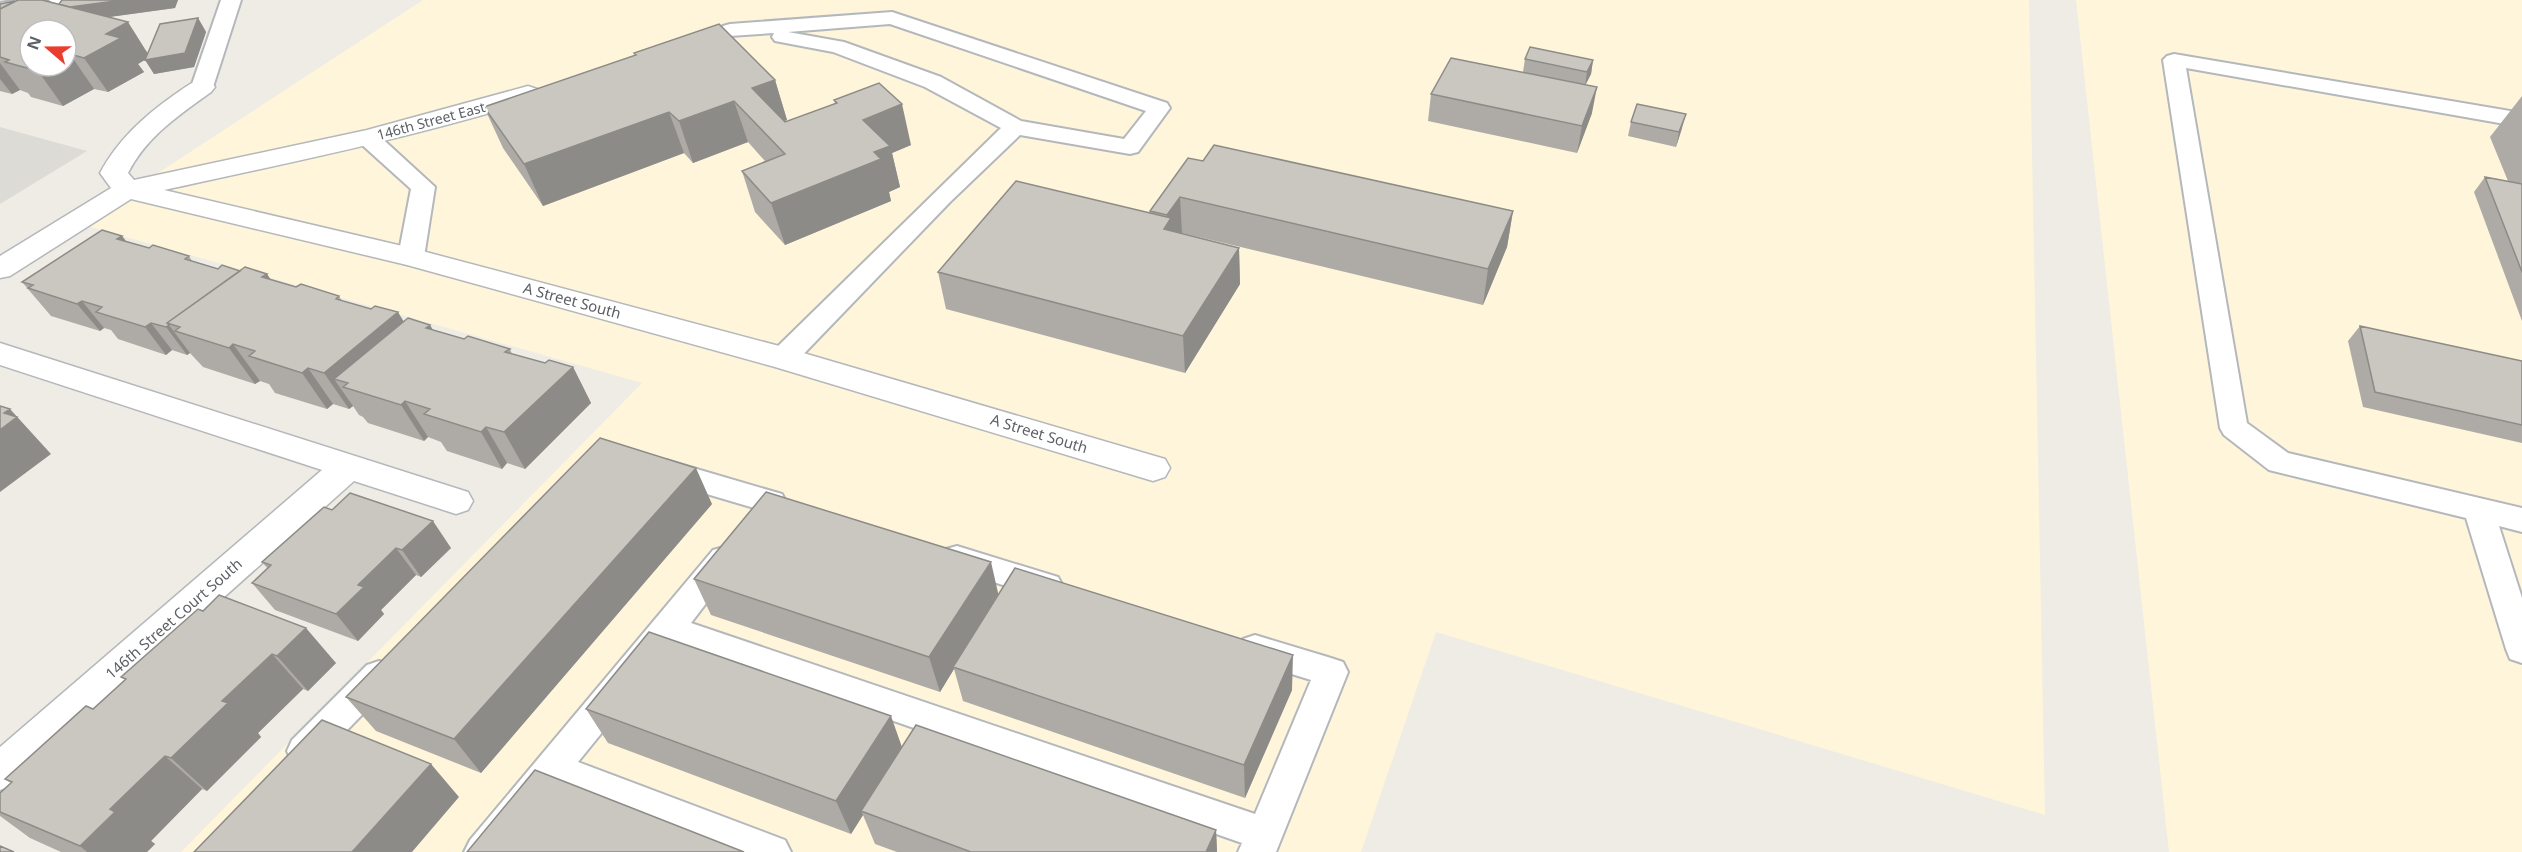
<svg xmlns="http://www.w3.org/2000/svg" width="2522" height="852" font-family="'Noto Sans',sans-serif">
	<rect width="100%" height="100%" fill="#eeece4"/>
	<path fill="#fef5da" d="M423 0H2029L2045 815 1436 632 1361 852H181L642 383 80 224Z
		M2076 0H2522V852H2169Z"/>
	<path fill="#dddbd6" d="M0 127 87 151 0 204Z"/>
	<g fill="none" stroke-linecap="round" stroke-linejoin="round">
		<defs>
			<path id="lane" d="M20 0H70L67 4 60 6 0 15V3Z
				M221 0H241L213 87 210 92 202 94 194 92 191 87Z
				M892 12 1167 103 1170 108 1138 152 1130 154 1020 135 950 202 793 365 783 367 773 365 769 358 773 351 1001 128 925 87 833 52 775 41 772 37 774 33 730 36 723 34 720 30 723 26 730 24ZM890 24 1146 111 1124 139 1021 121 941 77 844 42 788 32Z
				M2174 54 2522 113V127L2186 68 2247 423 2288 453 2522 508V532L2499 526 2522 598V663L2510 659 2506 649 2466 518 2269 470 2224 435 2220 428 2163 60 2167 56Z
				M368 131 376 133 435 187 424 257 420 263 411 265 402 263 398 257 411 189 360 143 357 138 360 133Z
				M666 460 782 494 786 502 782 510 771 513 656 479 651 471 656 463Z
				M957 546 1058 577 1063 586 1058 595 1047 599 946 567 941 558 946 549Z
				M724 547 735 550 740 559 691 623 1255 814 1311 680 1243 659 1239 649 1243 639 1255 635 1331 658 1343 662 1348 672 1276 852H1238L1242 843 674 644 578 762 785 840 791 852H727L559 787 506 852H464L470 840 713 550Z
				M379 661 391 665 396 675 391 685 316 762 304 766 292 762 287 751 292 740 367 665Z"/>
			<path id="street" d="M202 79 211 82 215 87 211 92C178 116 147 136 128 173L134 180 367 130 528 86 537 89 541 94 537 99C414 137 289 163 164 190L411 248 783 347 1165 459 1170 468 1165 477 1153 481 775 367 407 265 131 199 10 276 0 278V256L111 188 100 173C118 140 143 117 174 95 183 89 191 82 202 79Z
				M0 343 468 492 473 501 468 510 456 514 354 481 14 785 0 790V747L322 470 0 365Z"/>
		</defs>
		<use href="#lane" stroke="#b4b7bb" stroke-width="4"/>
		<use href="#street" stroke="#b4b7bb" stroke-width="3"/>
		<use href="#lane" fill="#fff" fill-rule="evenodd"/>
		<use href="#street" fill="#fff" fill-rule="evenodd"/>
	</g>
	<path fill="#aeaba6" d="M18 0H49L51 2 59 4 62 0H178L175 8 108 17 148 53 198 18 206 32 194 67 154 74 145 59 138 64 144 72 108 92 94 89 63 106 31 97 28 93 20 90 12 94 0 91V4L15 1Z
		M634 53 775 80 787 120 784 121 785 122 835 104 834 100 911 145 892 153 900 187 889 192 891 201 785 245 755 212 742 171 765 161 748 142 693 163 684 153 543 206 503 148 484 107 635 56Z
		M1525 59 1593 60 1591 74 1585 85 1592 113 1577 153 1428 121 1431 94 1523 72Z
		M2522 96V321L2474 192 2485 177 2508 181 2490 137Z
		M1631 122 1682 128 1676 147 1628 136Z
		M1203 161 1513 211 1507 247 1483 305 1182 233V234L1239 248 1240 284 1185 373 946 309 938 272 1150 213V211Z
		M122 236 126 241 149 248 189 256 192 261 218 269 270 279 296 287 339 296 342 301 403 322 464 339 510 349 512 354 545 363 573 367 591 403 525 469 507 463 502 469 447 451 441 442 428 437 424 441 368 423 363 417 359 415 353 406 349 409 333 404 327 409 275 393 269 384 260 381 255 384 203 367 190 353 187 355 172 350 166 355 118 339 111 330 104 328 100 331 51 316 22 282Z
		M2360 326 2522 361V443L2363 407 2348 341Z
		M712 504 481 773 376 731 346 697Z
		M324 507 451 548 421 577 416 575 381 610 384 614 358 641 275 610 252 583 268 569 262 562Z
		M694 579 999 595 1292 690 1245 798 963 701 954 669 940 692 711 615Z
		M198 609 336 663 308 691 303 689 258 733 261 737 207 791 202 789 151 841 155 844 147 852H61L30 838 0 816V793L11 783 5 779 93 709 125 680 121 677Z
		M586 709 902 747 1216 830 1217 852H897L875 844 863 815 851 834 608 743Z"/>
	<path fill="#8d8b87" d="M123 0H178L175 8 66 23 57 9Z
		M198 18 206 32 194 67 154 74 145 60Z
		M128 22 150 57 138 64 144 72 108 92 84 58 106 34Z
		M70 54 94 89 63 106 38 71 47 66H66V56Z
		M1593 60 1591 74 1585 86 1587 72Z
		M0 63 20 90 12 94 0 79Z
		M775 80 787 120 765 129 752 88Z
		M1597 87 1592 113 1577 153 1582 126Z
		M734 101 748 142 693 163 679 121Z
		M902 104 911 145 892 153 900 187 889 192 891 201 785 245 771 203 863 120Z
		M669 112 684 153 543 206 524 164Z
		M1686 114 1682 128 1676 147 1679 132Z
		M1180 197 1182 233 1173 246 1164 229 1167 224V215Z
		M1513 211 1507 247 1483 305 1488 269Z
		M122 236 142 263 117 239Z
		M1239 248 1240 284 1185 373 1183 336Z
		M267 274 291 310 262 277Z
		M82 301 104 328 100 331 77 304Z
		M398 312 420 349 334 379 353 406 349 409 324 373Z
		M151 323 172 350 166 355 145 327Z
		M169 325 190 353 187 355 166 327Z
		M430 325 452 361 426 328Z
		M233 344 260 381 255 384 229 348Z
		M573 367 591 403 525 469 504 432Z
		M308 368 333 404 327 409 302 373Z
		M405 401 428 437 424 441 401 405Z
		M10 409 51 454 0 492V430L4 413Z
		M486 427 507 463 502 469 481 432Z
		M696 468 712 504 481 773 454 739Z
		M433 521 451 548 421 577 402 550Z
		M396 548 416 575 381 610 384 614 358 641 336 614 358 585Z
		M991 562 999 597 953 667 954 669 940 692 929 657Z
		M306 628 336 663 308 691 277 656Z
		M272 654 303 689 258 733 261 737 207 791 171 758 222 701Z
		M1293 655 1292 690 1245 798 1244 765Z
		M891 716 903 750 861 811 863 815 851 834 836 801Z
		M165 756 202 789 151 841 155 844 147 852H87L80 846 110 809Z
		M431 764 459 797 412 852H352Z
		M1216 830 1217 852H1206Z"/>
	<path fill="#cac7c1" stroke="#8d8b87" stroke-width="1.5" d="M18 0H42L128 22 106 34 121 38 84 58 70 54 66 56V30H30V66H47L38 71 5 62 9 60 0 57V9Z
		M62 0H123L70 7 59 4Z
		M15 1 0 9V4Z
		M198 18 185 53 145 60 160 24Z
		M719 24 775 80 752 88 785 122 837 103 834 100 879 83 902 104 863 120 890 146 874 152 881 159 771 203 742 171 785 154 734 101 679 121 669 112 524 164 484 107 636 55 634 53Z
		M1530 47 1593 60 1587 72 1525 59Z
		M1451 58 1597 87 1582 126 1431 94Z
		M1637 104 1686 114 1679 132 1631 122Z
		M1214 145 1513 211 1488 269 1180 197 1167 215 1150 211 1188 158 1203 161Z
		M2485 177 2522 184V272Z
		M1016 181 1171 218 1164 229 1239 248 1183 336 938 272Z
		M102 230 122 236 117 239 149 248 153 245 189 256 185 259 218 269 222 265 240 271 167 323 169 325 166 327 151 323 145 327 96 312 102 307 82 301 77 304 28 288 33 285 22 282Z
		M245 267 267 274 262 277 296 287 301 284 339 296 336 299 371 309 375 306 398 312 324 373 308 368 302 373 249 356 255 351 233 344 229 348 175 331 180 327 167 323Z
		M408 318 430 325 426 328 464 339 468 336 510 349 505 352 545 363 549 360 573 367 504 432 486 427 481 432 424 414 430 409 405 401 401 405 343 387 348 383 334 379Z
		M2360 326 2522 361V425L2375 392Z
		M0 406 10 409 4 413 17 417 0 430Z
		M600 438 696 468 454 739 346 697Z
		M766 492 991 562 929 657 694 579Z
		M350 493 433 521 402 550 396 548 358 585 364 587 336 614 252 583 271 565 262 562 324 507 332 510Z
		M1015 568 1293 655 1244 765 953 667Z
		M219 595 306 628 277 656 272 654 222 701 228 703 171 758 165 756 110 809 115 812 80 846 0 812V793L12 782 5 779 86 706 93 709 126 679 121 677 198 609 203 611Z
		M649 632 891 716 836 801 586 709Z
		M322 720 431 764 352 852H194Z
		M916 725 1216 830 1206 852H971L861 811Z
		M535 770 744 852H467Z
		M0 846 14 852H0Z"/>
	<g text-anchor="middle" stroke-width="4.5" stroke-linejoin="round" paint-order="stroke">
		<g font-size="14" fill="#5c6065" stroke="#fff">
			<text transform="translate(431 121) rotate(-15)" y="5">146th Street East</text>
		</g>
		<g font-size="15" fill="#5c6065" stroke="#fff">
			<text transform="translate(572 301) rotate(15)" y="5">A Street South</text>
			<text transform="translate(1039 434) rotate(17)" y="5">A Street South</text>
			<text transform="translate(174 619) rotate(-41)" y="5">146th Street Court South</text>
		</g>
	</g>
	<g transform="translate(48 48) rotate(290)"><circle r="28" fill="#ffffff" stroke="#bebfc1" stroke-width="1.5"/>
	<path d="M0-4.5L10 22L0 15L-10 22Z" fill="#e93e2f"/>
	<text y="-9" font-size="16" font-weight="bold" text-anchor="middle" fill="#5c6065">N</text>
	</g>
</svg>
